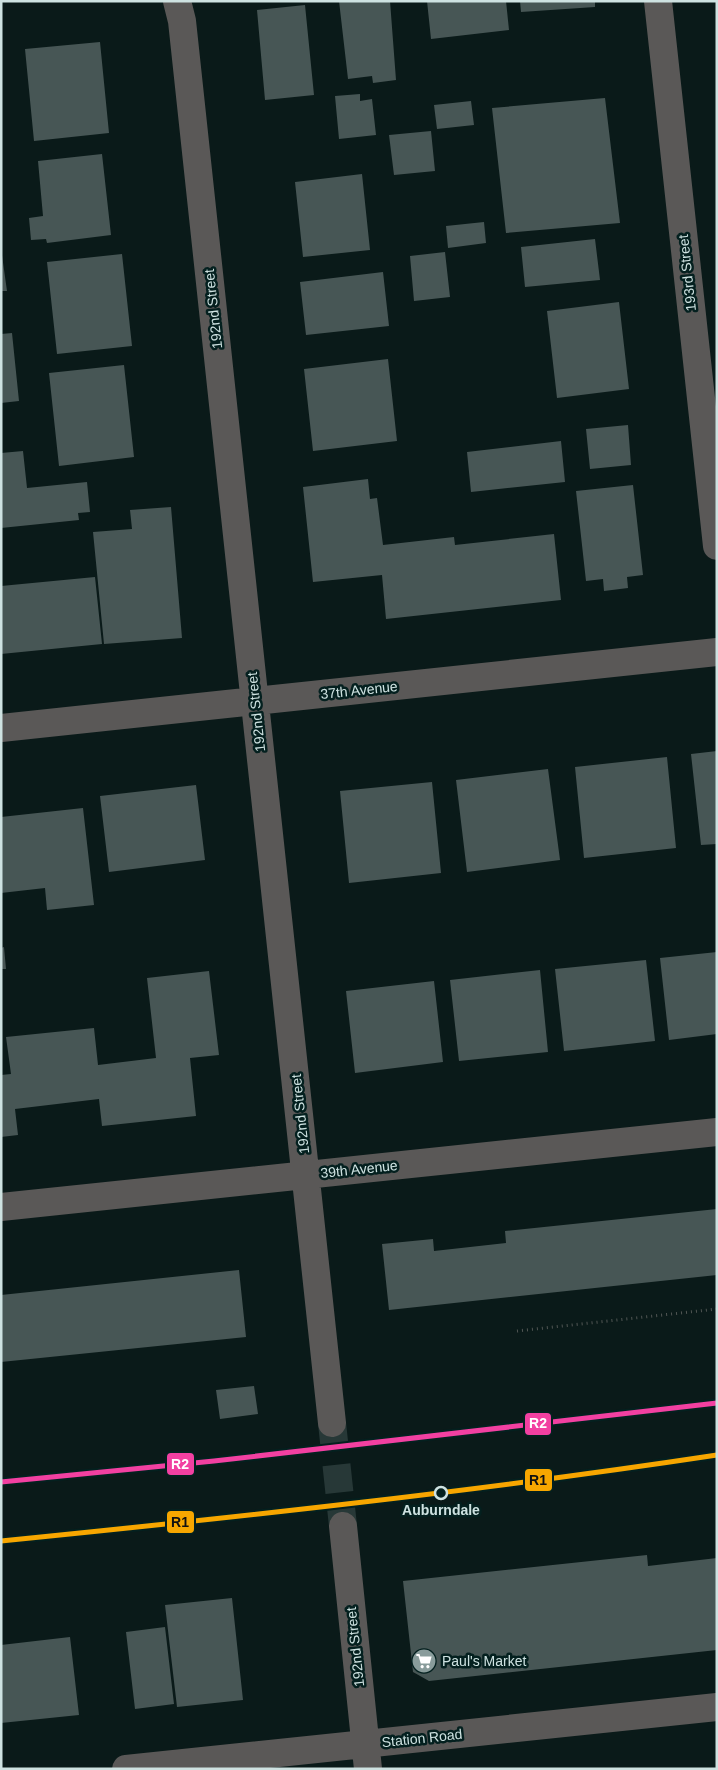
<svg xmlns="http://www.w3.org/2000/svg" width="718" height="1770" font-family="Helvetica,sans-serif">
	<rect width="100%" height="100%" fill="#0a1a19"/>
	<path fill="#475655" d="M339 1H390L396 80 373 83 372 76 348 79Z
		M427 1H506L509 30 431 39Z
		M520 1H595V7L521 12Z
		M305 5 314 95 265 100 257 10Z
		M100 42 109 133 34 141 25 49Z
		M360 94V101L372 99 376 135 339 139 335 96Z
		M605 98 620 223 506 233 492 108Z
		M471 101 474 125 437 129 434 105Z
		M431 131 435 171 394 175 389 135Z
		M102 154 111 235 47 243 46 239 31 240 29 218 43 216 38 161Z
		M362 174 370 250 303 257 295 182Z
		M484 222 486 243 448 248 446 226Z
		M595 239 600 280 525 287 521 247Z
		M1 248 7 291H1Z
		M445 252 450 297 414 301 410 256Z
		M122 254 132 346 57 354 47 262Z
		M383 272 389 326 306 335 300 282Z
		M619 302 629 389 557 398 547 311Z
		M12 333 19 401 1 403V334Z
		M388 359 397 441 313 451 304 369Z
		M124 365 134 457 59 466 49 373Z
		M628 425 631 465 590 469 586 429Z
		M561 441 565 482 471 492 467 452Z
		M23 451 27 488 87 482 90 512 78 513 79 520 1 528V453Z
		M368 479 370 499 377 498 383 545 454 537 455 545 554 534 561 600 386 619 382 575 313 582 303 487Z
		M633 485 643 575 627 577 628 588 604 591 603 579 586 581 576 491Z
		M171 507 182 638 104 644 93 532 132 529 130 510Z
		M95 577 102 644 1 654V586Z
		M717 751V844L701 845 691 754Z
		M667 757 676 848 584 858 575 767Z
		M548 769 560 860 467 872 456 780Z
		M432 782 441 873 349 883 340 791Z
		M196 785 205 860 109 872 100 796Z
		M83 808 94 905 47 910 45 888 1 893V817Z
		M4 947 6 969H1V948Z
		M717 952V1034L669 1040 660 958Z
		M646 960 655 1041 564 1051 555 969Z
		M540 970 548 1052 459 1061 450 980Z
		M209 971 219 1055 190 1058 196 1116 102 1126 99 1099 15 1109 18 1135 1 1137V1075L11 1074 6 1037 94 1028 98 1065 156 1058 147 978Z
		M434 981 443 1062 355 1073 346 991Z
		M717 1209V1275L389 1310 382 1244 433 1239 434 1251 506 1243 505 1231Z
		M239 1270 246 1337 1 1362V1295Z
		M254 1386 258 1414 220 1419 216 1390Z
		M647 1555 648 1566 717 1558V1650L429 1681 413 1672 403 1581Z
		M232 1598 243 1700 177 1707 165 1605Z
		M165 1627 174 1704 135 1709 126 1632Z
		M70 1637 79 1715 1 1723V1645Z"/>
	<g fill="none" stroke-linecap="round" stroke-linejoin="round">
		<path stroke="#273837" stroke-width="28" stroke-dasharray="28 14" stroke-linecap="butt" d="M332 1423 343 1526"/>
		<path stroke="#515654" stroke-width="3" stroke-dasharray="1 4" stroke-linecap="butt" d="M517 1331 717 1309"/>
		<path stroke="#5a5857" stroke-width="28" d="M177 1 182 21 332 1423
			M658 1 717 546
			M1 728 717 652
			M1 1207 717 1132
			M343 1526 368 1769
			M126 1769 717 1707"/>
		<defs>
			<path id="rail-1" d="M1 1541C240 1517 479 1491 717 1455"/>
			<path id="rail-2" d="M1 1482 214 1461 717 1403"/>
		</defs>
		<use href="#rail-1" stroke="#04201f" stroke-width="9"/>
		<use href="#rail-2" stroke="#04201f" stroke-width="9"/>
		<use href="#rail-1" stroke="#f7a600" stroke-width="5"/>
		<use href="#rail-2" stroke="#f240a1" stroke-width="5"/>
	</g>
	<defs>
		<symbol id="supermarket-disc" viewBox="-11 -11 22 22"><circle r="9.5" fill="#899c9b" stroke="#04201f"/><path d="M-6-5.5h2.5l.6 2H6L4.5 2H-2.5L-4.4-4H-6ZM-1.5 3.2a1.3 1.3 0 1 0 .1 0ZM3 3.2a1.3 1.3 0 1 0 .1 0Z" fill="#fff"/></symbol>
	</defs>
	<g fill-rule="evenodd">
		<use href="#supermarket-disc" x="410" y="1647" width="28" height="28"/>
	</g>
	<circle fill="#04201f" stroke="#cee2e1" stroke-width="2.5" cx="441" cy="1493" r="6"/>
	<g text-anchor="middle" stroke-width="5" stroke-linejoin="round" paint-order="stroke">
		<g font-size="14" fill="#cee2e1" stroke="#04201f">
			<text transform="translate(687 273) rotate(-96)" y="5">193rd Street</text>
			<text transform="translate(213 309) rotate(-96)" y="5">192nd Street</text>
			<text transform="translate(359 690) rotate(-6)" y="5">37th Avenue</text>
			<text transform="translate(256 712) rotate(-96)" y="5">192nd Street</text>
			<text transform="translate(300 1114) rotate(-96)" y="5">192nd Street</text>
			<text transform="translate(359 1169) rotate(-6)" y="5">39th Avenue</text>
			<text transform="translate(355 1647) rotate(-96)" y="5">192nd Street</text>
			<text transform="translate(422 1738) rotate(-6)" y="5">Station Road</text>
		</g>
		<g font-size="14" font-weight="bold" fill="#cee2e1" stroke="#04201f">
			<text x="441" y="1515">Auburndale</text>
		</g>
		<g font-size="14" fill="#cee2e1" stroke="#04201f" text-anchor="start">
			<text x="442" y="1666">Paul's Market</text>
		</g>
	</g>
	<g stroke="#04201f" stroke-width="2">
		<rect x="524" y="1412" width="28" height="24" rx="5" fill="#f240a1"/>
		<rect x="166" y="1452" width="29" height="24" rx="5" fill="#f240a1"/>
		<rect x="524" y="1468" width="29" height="24" rx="5" fill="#f7a600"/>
		<rect x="166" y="1510" width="29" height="24" rx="5" fill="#f7a600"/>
	</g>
	<g font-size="14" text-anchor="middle" font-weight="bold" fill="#fff">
		<text x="538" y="1428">R2</text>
		<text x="180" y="1469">R2</text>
	</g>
	<g font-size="14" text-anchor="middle" font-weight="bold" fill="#111">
		<text x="538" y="1485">R1</text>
		<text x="180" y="1527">R1</text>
	</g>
	<rect width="718" height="1770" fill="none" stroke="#cee2e1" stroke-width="5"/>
</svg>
